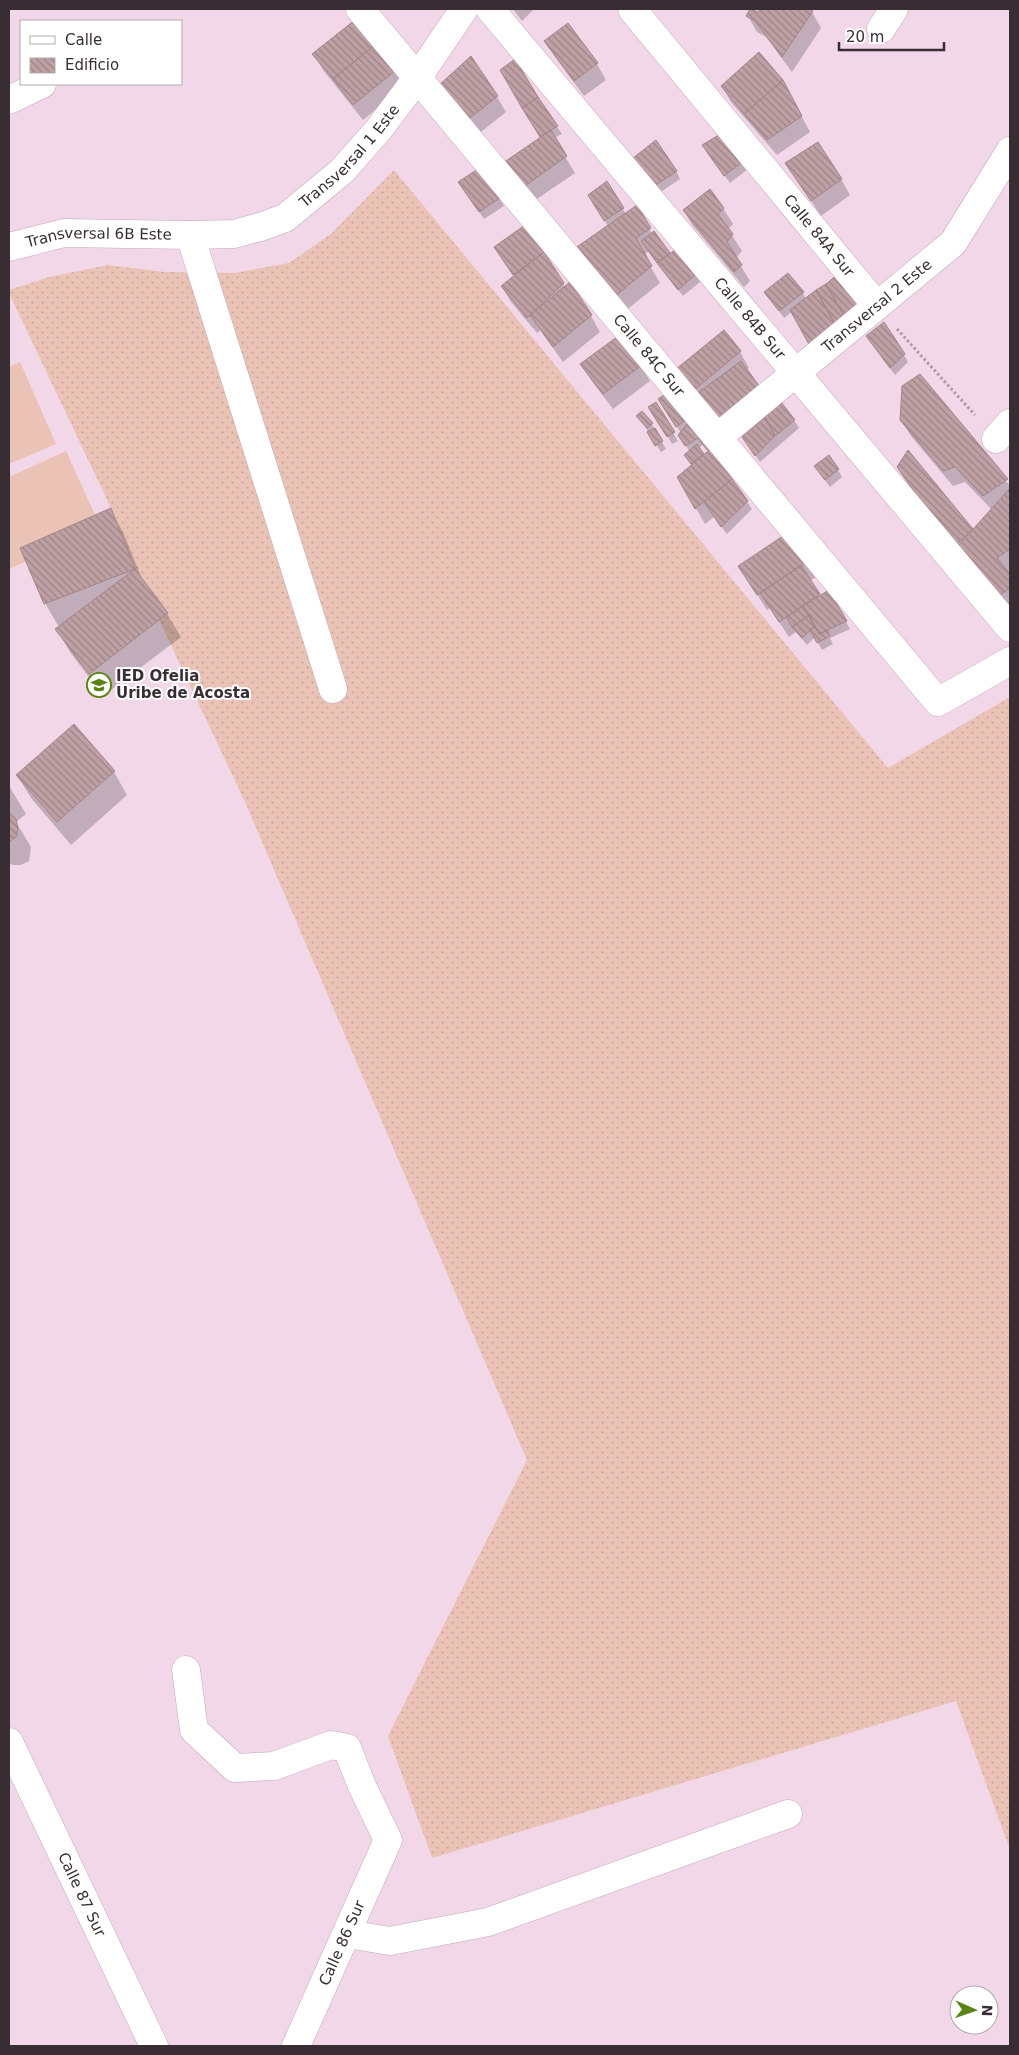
<svg xmlns="http://www.w3.org/2000/svg" width="1019" height="2055" font-family="'DejaVu Sans',sans-serif">
	<defs>
		<pattern id="grass-dots" width="8" height="8" patternUnits="userSpaceOnUse" patternTransform="scale(1.25)"><rect width="8" height="8" fill="#eac3b6"/><path d="M2 2h.1M6 6h.1" fill="none" stroke="#c9a89d" stroke-width="1.8" stroke-linecap="round"/></pattern>
		<pattern id="building-back-hatch" width="6" height="6" patternUnits="userSpaceOnUse" patternTransform="scale(1.25)"><rect width="6" height="6" fill="#bfa0a4"/><path d="M-1 5l2 2M0 0l6 6M5-1l2 2" fill="none" stroke="#9c8386"/></pattern>
	</defs>
	<rect width="100%" height="100%" fill="#f2d7e8"/>
	<path fill="url(#grass-dots)" d="M394 170 888 768 1010 697V1850L956 1701 432 1858 388 1736 527 1460 245 802 135 569 111 508 9 293V290L49 277 108 265 165 272 234 273 289 263 331 234Z"/>
	<path fill="#eac3b6" d="M20 362 56 444 9 464V367Z
		M66 451 101 528 9 569V477Z"/>
	<path fill="#0003" fill-rule="evenodd" d="M513 9H534L522 21Z
		M761 9H808L812 12 821 28 792 72 766 37 757 32 748 16 758 14Z
		M546 41 597 64 606 80 584 96 555 57Z
		M314 54 395 70 404 86 363 120 323 70Z
		M502 70 537 98 562 134 554 138 575 173 531 203 513 179 542 138Z
		M722 86 791 97 810 132 777 155 731 102Z
		M497 97 506 112 472 139 448 103Z
		M708 153 753 165 730 183Z
		M630 162 676 171 680 179 656 195Z
		M787 164 841 179 850 195 821 216Z
		M606 183 626 214 636 206 652 234 654 233 670 255 696 274 700 282 683 296 649 251 644 255 660 283 624 312 607 287 608 226 589 195Z
		M464 189 499 198 504 206 484 219Z
		M723 208 733 224 728 229 742 251 736 258 750 281 744 287 693 226 684 211Z
		M543 253 565 287 591 316 600 332 563 362 540 330 537 333 511 302 502 287 515 277 500 255Z
		M765 292 803 293 806 300 784 318Z
		M872 344 904 355 908 362 895 375Z
		M740 352 749 368 746 370 725 436 680 390Z
		M582 364 641 366 650 381 613 409 591 380Z
		M920 375 1010 486V571L1008 573 1010 576V610L963 563 899 467 908 452 973 531 992 510 965 482 953 486 911 436 901 420Z
		M670 392 752 509 727 534 714 517 705 524 678 477 692 466 686 456 690 452 684 443 681 433 664 407ZM703 445 709 452 704 456 698 448Z
		M655 404 678 441 672 444 650 407Z
		M638 416 652 424 666 449 661 452Z
		M794 420 799 428 760 462 748 445Z
		M838 470 842 477 830 487 820 474Z
		M110 509 123 532 143 581 167 614 181 637 103 696 70 652 57 629 59 627 45 603Z
		M789 533 816 577 810 581 820 597 829 592 850 629 830 638 833 644 822 650 815 637 807 645 796 632 789 637 770 608 767 610 749 582Z
		M114 772 127 795 71 845 31 798 17 775Z
		M9 786 26 814 16 822 31 847 29 861 21 865H12L9 862Z"/>
	<path fill="url(#building-back-hatch)" stroke="#a38589" d="M750 9 758 12 760 9H810L813 11 782 57 755 21 746 16Z
		M355 20 376 44 333 79 312 54Z
		M568 23 598 63 574 81 544 41Z
		M376 44 396 70 353 105 333 79Z
		M759 52 783 80 744 114 721 86Z
		M471 56 498 96 462 124 437 87Z
		M515 59 538 97 522 108 500 70Z
		M783 80 802 116 767 140 744 114Z
		M538 97 558 126 540 137 522 108Z
		M551 130 567 156 522 188 503 163Z
		M727 130 750 156 724 176 702 145Z
		M656 140 677 171 651 188 628 162Z
		M818 142 842 179 811 201 785 163Z
		M481 167 500 198 479 212 458 182Z
		M607 181 624 208 604 221 588 195Z
		M710 189 724 208 718 214 733 234 727 242 742 265 734 272 683 210Z
		M637 205 651 228 636 238 652 266 614 297 571 251Z
		M525 225 544 252 513 275 494 247Z
		M654 231 670 253 657 263 641 241Z
		M679 247 697 273 678 290 657 263Z
		M544 252 564 283 527 318 501 286Z
		M788 273 804 292 779 311 764 292Z
		M839 273 858 306 844 316 826 284Z
		M570 282 592 315 553 347 530 315Z
		M826 284 844 316 837 328 816 290Z
		M816 290 837 328 811 348 790 310Z
		M884 322 905 354 890 368 866 336Z
		M724 330 741 351 687 396 670 374Z
		M621 334 642 365 603 394 580 364Z
		M741 361 760 387 715 421 695 395Z
		M920 374 1008 479 983 496 955 467 943 471 900 420 902 386Z
		M671 390 689 418 676 427 658 399Z
		M656 402 675 432 667 437 648 407Z
		M781 402 795 420 775 436 765 417Z
		M642 411 653 423 647 428 636 416Z
		M693 417 713 447 707 450 698 438 685 446 678 435Z
		M765 417 775 436 755 456 742 437Z
		M655 428 663 441 655 446 647 432Z
		M697 444 704 454 691 464 684 455Z
		M713 447 732 479 695 509 677 477Z
		M908 450 973 529 953 548 897 467Z
		M829 455 839 469 825 480 814 466Z
		M732 479 748 501 721 527 704 502Z
		M1010 488V549L997 558 1010 574V588L997 597 955 552 961 548 958 546Z
		M111 508 135 569 44 604 20 548Z
		M789 532 808 561 757 595 738 566Z
		M801 565 820 594 779 622 760 593Z
		M135 569 168 613 89 674 55 629Z
		M829 590 847 621 819 634 803 606Z
		M803 606 809 615 792 627 786 617Z
		M809 615 815 626 802 638 792 627Z
		M815 626 819 634 827 630 830 636 817 643 810 630Z
		M74 724 115 771 57 822 16 775Z
		M9 813 16 819 18 828 16 837 9 842Z"/>
	<g fill="none" stroke-linecap="round" stroke-linejoin="round">
		<defs>
			<g id="minor">
				<path id="s1" d="M360 9 938 702 1010 661"/>
				<path id="s2" d="M490 9 1010 628"/>
				<path id="s3" d="M632 9 877 306"/>
				<path d="M881 29 894 9"/>
				<path d="M9 100 42 84"/>
				<path d="M190 235 333 689"/>
				<path id="s4" d="M9 247 64 233 190 235 234 234 260 227 285 218 342 171 379 129 418 77 464 9"/>
				<path id="s5" d="M718 437 953 243 1010 151"/>
				<path d="M996 439 1010 423"/>
				<path d="M186 1670 194 1730 235 1768 274 1766 331 1745 347 1748 362 1786 388 1840 296 2046"/>
				<path id="s6" d="M9 1742 154 2046"/>
				<path d="M347 1934 390 1941 488 1922 788 1814"/>
			</g>
		</defs>
		<use href="#minor" stroke="#c3a9ba" stroke-width="29"/>
		<path stroke="#ae9aa7" stroke-width="3" stroke-dasharray="2.5 2.5" stroke-linecap="butt" d="M897 329 975 415"/>
		<use href="#minor" stroke="#fff" stroke-width="28"/>
	</g>
	<defs>
		<symbol id="school-ring" viewBox="-11 -11 22 22"><circle r="9.5" fill="#fff" stroke="#588411" stroke-width="1.5"/><path d="M0-5L7-2L0 1L-7-2ZM-4 1L0 2.5L4 1V4Q0 6-4 4Z" fill="#588411"/></symbol>
	</defs>
	<g fill-rule="evenodd">
		<use href="#school-ring" x="85" y="671" width="28" height="28"/>
	</g>
	<g text-anchor="middle" stroke-width="4" stroke-linejoin="round" paint-order="stroke">
		<g font-size="15" fill="#372d33" stroke="#fff">
			<text dy="5" stroke="none"><textPath href="#s4" startOffset="370">Transversal 1 Este</textPath></text>
			<text dy="5" stroke="none"><textPath href="#s3" startOffset="294">Calle 84A Sur</textPath></text>
			<text dy="5" stroke="none"><textPath href="#s4" startOffset="91">Transversal 6B Este</textPath></text>
			<text dy="5" stroke="none"><textPath href="#s5" startOffset="206">Transversal 2 Este</textPath></text>
			<text dy="5" stroke="none"><textPath href="#s2" startOffset="404">Calle 84B Sur</textPath></text>
			<text dy="5" stroke="none"><textPath href="#s1" startOffset="451">Calle 84C Sur</textPath></text>
			<text dy="5" stroke="none"><textPath href="#s6" startOffset="169">Calle 87 Sur</textPath></text>
			<text transform="translate(342 1943) rotate(-66)" y="5">Calle 86 Sur</text>
		</g>
		<g font-size="15" font-weight="bold" fill="#372d33" stroke="#fff" text-anchor="start">
			<text x="116" y="681">IED Ofelia<tspan x="116" dy="17">Uribe de Acosta</tspan></text>
		</g>
	</g>
	<rect width="1019" height="2055" fill="none" stroke="#372d33" stroke-width="20"/>
	<rect x="20" y="20" width="162" height="65" fill="#ffffff" stroke="#afabad"/>
	<rect x="30" y="36" width="25" height="8" fill="#ffffff" stroke="#afabad"/>
	<text x="65" y="45" font-size="15" fill="#372d33">Calle</text>
	<rect x="30" y="58" width="25" height="15" fill="url(#building-back-hatch)" stroke="#afabad"/>
	<text x="65" y="70" font-size="15" fill="#372d33">Edificio</text>
	<g transform="translate(974 2010) rotate(92)"><circle r="24" fill="#ffffff" stroke="#afabad"/>
	<path d="M0-4L9 19L0 12L-9 19Z" fill="#588411"/>
	<text y="-8" font-size="14" font-weight="bold" text-anchor="middle" fill="#372d33">N</text>
	</g>
	<path d="M839 42v8h105v-8" fill="none" stroke="#372d33" stroke-width="2.5"/>
	<text x="846" y="42" font-size="15" fill="#372d33" stroke="#ffffff" stroke-width="4" paint-order="stroke">20 m</text>
</svg>
